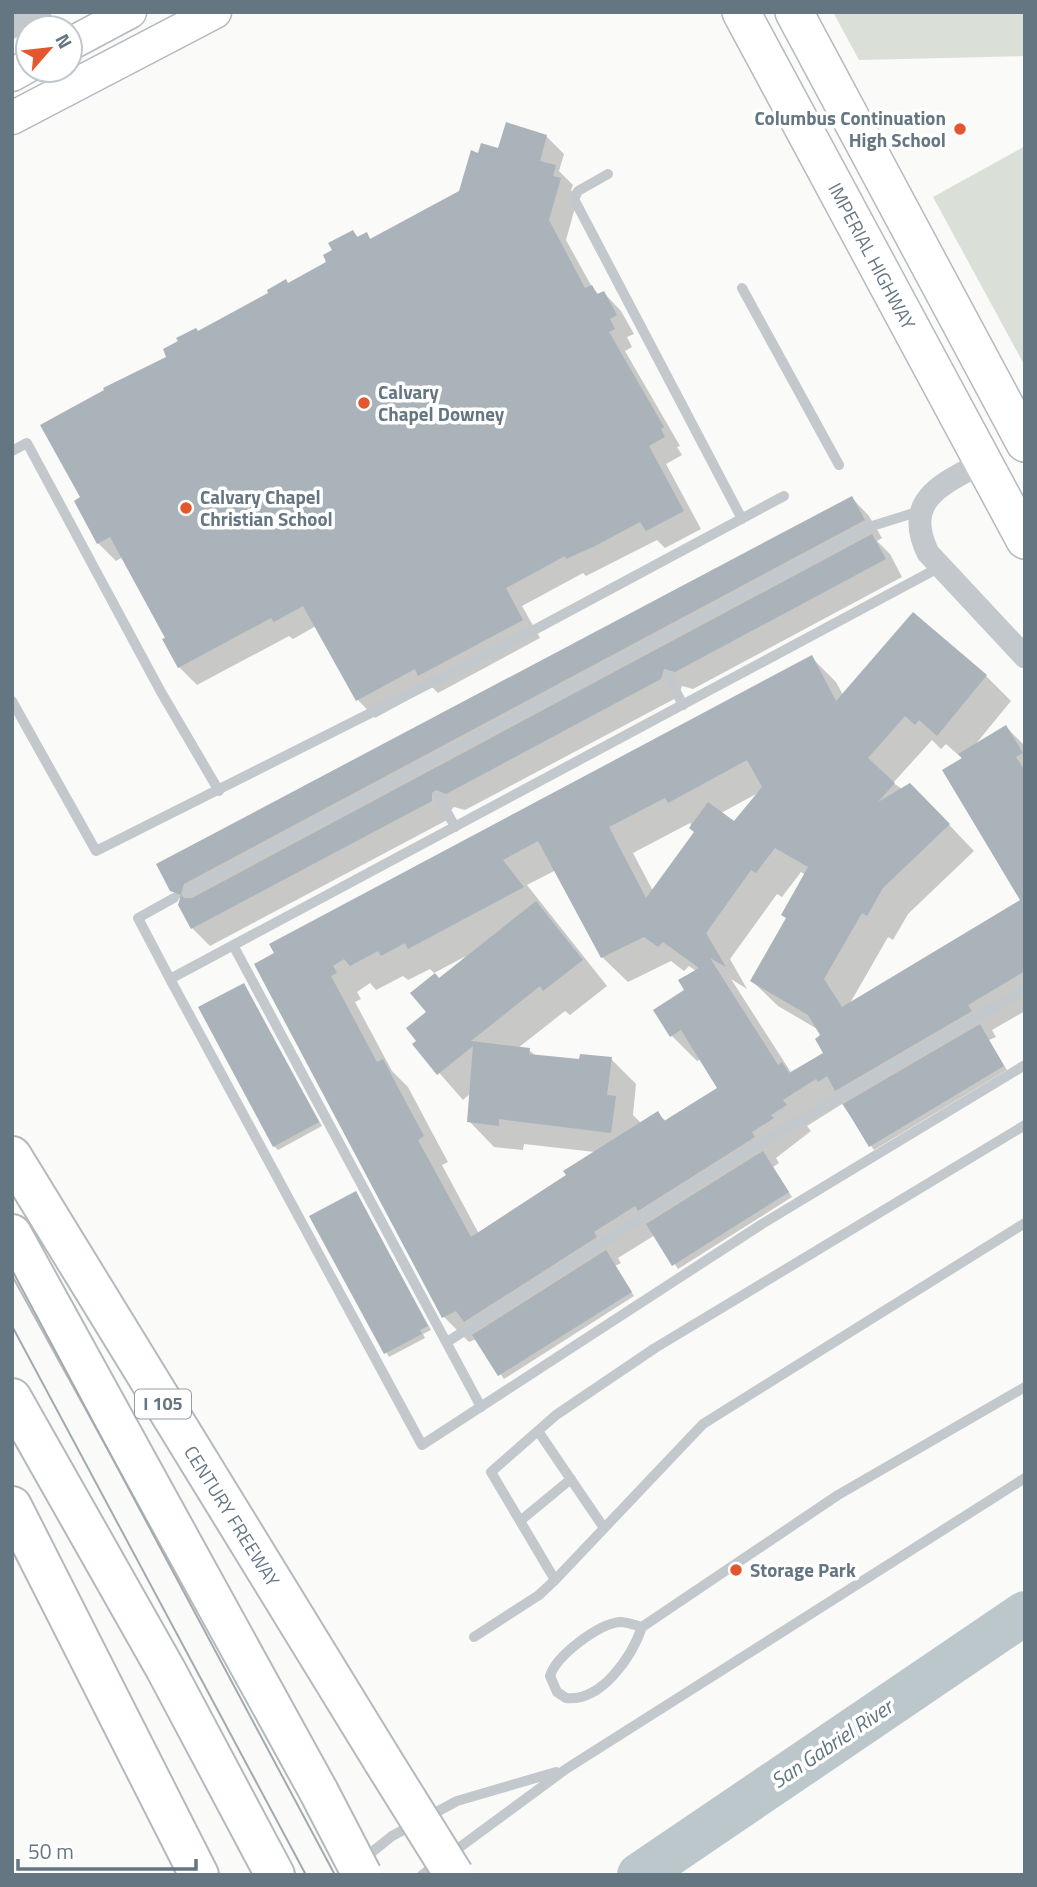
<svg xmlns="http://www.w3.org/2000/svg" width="1037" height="1887" font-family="'Titillium Web',sans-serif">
	<rect width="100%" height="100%" fill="#fafaf8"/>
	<path fill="#dadfd7" d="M833 12H1025V56L859 60Z
		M1025 146V366L933 197Z"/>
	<path fill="#0003" fill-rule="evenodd" d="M546 136 564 154 559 171 573 185 571 190 578 197 566 240 592 287 599 295 604 293 621 311 634 334 627 337 632 347 625 351 680 446 677 447 682 455 666 464 701 529 665 548 657 540 586 576 583 573 522 606 540 638 438 693 432 687 375 718 358 700 316 626 293 639 289 636 197 685 179 667 165 640 167 638 123 557 116 561 98 543 82 498 169 357 198 332 329 263 353 232 359 238 366 235 372 240 460 193 480 155Z
		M852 498 869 516 882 538 877 541 890 554 902 577 693 689 682 686 678 697 465 810 454 807 449 812V819L210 946 192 928 181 900 172 890Z
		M811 657 836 682 843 695 986 676 1011 701 974 746 1006 727 1025 746V1011L992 1030 996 1037 989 1040 1007 1070 874 1150 842 1104 807 1126 811 1131 776 1158 779 1163 773 1167 792 1197 678 1269 655 1235 618 1258 621 1263 615 1266 634 1296 504 1379 476 1339 469 1342 444 1317 260 975ZM932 740 941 749 946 744 963 759 1022 900 849 1005 888 937 893 940 908 914 974 851 935 810 893 783ZM760 792 734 823 721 813ZM690 823 695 832 653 891 633 853ZM556 870 602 957 628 982 671 961 684 971 689 966 696 971 672 1036 697 1061 701 1059 719 1088 666 1121 657 1113 641 1123 633 1115 636 1084 611 1059 581 1061 536 1056 529 1050 518 1048 565 1011 570 1015 607 986 527 885ZM801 872 806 875 787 919 752 981 778 1006 819 1030 823 1036 826 1053 792 1074 731 979 747 989 730 959 777 894 782 897ZM466 956 440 980 419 1042 414 1044 463 1100 471 1093 469 1121 494 1147 523 1150 524 1144 595 1152 568 1176 479 1234 442 1165 448 1162 434 1136 408 1087 392 1071 355 1002 361 999 357 992 370 983 376 990 403 976 408 980 430 969 434 973Z
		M244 985 322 1126 278 1150 274 1146Z
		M356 1193 431 1330 423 1334 425 1338 389 1357 312 1217Z"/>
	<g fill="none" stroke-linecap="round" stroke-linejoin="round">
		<path stroke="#bbc7cb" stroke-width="44" d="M639 1875 1025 1613"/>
	</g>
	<path fill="#aab3b9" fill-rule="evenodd" d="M506 122 547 135 540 161 556 165 553 176 561 178 549 220 585 288 592 285 597 294 604 291 617 315 610 319 615 329 609 332 664 427 661 429 665 437 649 446 684 511 646 531 640 522 595 546 566 559 565 556 506 588 523 620 418 676 415 669 356 701 303 606 274 622 271 618 178 668 162 639 165 638 110 537 97 544 74 501 80 497 40 425 104 390 103 388 166 357 163 349 178 341 176 338 196 328 198 331 268 293 267 290 286 279 288 283 326 262 323 255 332 250 328 243 353 230 357 237 367 232 370 239 459 191 471 150 478 153 481 143 498 148Z
		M852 496 865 520 184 884 181 894 184 898H192L872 534 886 559 675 672 664 669 661 679 446 794 436 790 432 793V801L191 929 178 905 181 895 170 891 156 864Z
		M913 612 987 675 937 736 919 720 915 725 905 716 868 758 895 783 878 802 910 783 950 824 883 888 867 916 862 913 824 979 842 1007 1020 900 942 770 962 758 958 754 1006 725 1023 753 1016 757 1025 771V971L968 1005 972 1011 835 1091 827 1076 818 1082 816 1079 783 1100 787 1105 771 1115 774 1118 752 1132 755 1137 638 1211 635 1206 594 1232 597 1237 464 1322 456 1311 442 1318 254 964 274 953 269 944 812 655 836 701ZM747 760 762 787 734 821 708 802 689 828 694 832 646 898 609 827 665 798 668 803ZM538 841 601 958 644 937 658 947 663 942 699 968 678 980 684 990 653 1010 670 1037 681 1030 717 1088 664 1121 658 1111 563 1171 566 1175 471 1237 418 1140 424 1136 409 1108 383 1059 377 1062 331 976 337 973 333 966 344 959 350 966 378 951 381 956 405 943 408 949 524 887 503 860ZM775 848 808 867 781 915 786 918 750 981 808 1015 820 1035 815 1039 823 1053 789 1073 782 1062 778 1065 710 958 726 967 706 933 751 870 756 873Z
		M536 901 583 960 543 991 540 986 471 1041 530 1048 529 1054 579 1059 580 1054 612 1057 607 1095 616 1096 611 1133 499 1119V1126L467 1122 473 1046 437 1075 412 1044 416 1041 406 1028 426 1012 410 993 435 973 439 978Z
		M244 983 319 1122 273 1147 198 1007Z
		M980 1024 1004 1066 869 1147 843 1104Z
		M763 1151 789 1192 672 1266 646 1224Z
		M356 1191 428 1326 420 1330 422 1334 384 1354 309 1216Z
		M606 1250 632 1292 498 1376 472 1335Z"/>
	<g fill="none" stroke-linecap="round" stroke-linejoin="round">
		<defs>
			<path id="secondary" d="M70 44 130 12
				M12 75 28 66
				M12 118 215 12"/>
			<path id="primary" d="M741 12 1025 540
				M794 12 1025 443"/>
			<path id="highway" d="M12 1156 383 1761
				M12 1234 319 1792
				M12 1398 166 1670 275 1875
				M12 1506 199 1875"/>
		</defs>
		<use href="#secondary" stroke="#b3babf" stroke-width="35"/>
		<use href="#primary" stroke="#b5babe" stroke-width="40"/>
		<use href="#highway" stroke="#b4b9bd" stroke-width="42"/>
		<path stroke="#c3c8cc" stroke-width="10" d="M608 174 578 191 574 199 742 519
			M742 288 839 465
			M12 451 27 443 161 692 219 791
			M940 567 170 979 422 1445 762 1224 1025 1065
			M668 676 683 705
			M12 701 96 851 506 645 784 496
			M439 797 455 827
			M188 891 869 527 920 511
			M233 945 481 1407
			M170 979 138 918 174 898
			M1025 1125 655 1348 556 1415 491 1472 555 1580 703 1424 1025 1223
			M447 1342 727 1163 1025 989
			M538 1431 604 1528
			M520 1521 571 1479
			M642 1627C635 1625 627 1622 620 1622 598 1624 556 1656 550 1676L557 1692 566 1698C602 1702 632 1656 642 1627L838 1495 1025 1387
			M474 1637 539 1595 555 1580
			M362 1860 392 1836 457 1801 556 1772
			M422 1875 566 1769 1025 1478"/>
		<path stroke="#c3c8cc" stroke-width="23" d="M12 27 40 12
			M983 462C943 484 902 499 928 553L1025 657"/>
		<use href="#secondary" stroke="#fff" stroke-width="32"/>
		<use href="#primary" stroke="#fff" stroke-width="37"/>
		<use href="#highway" stroke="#fff" stroke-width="38"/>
		<path stroke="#a2aab0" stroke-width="2" d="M12 1270 335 1875
			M12 1326 306 1875"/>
		<defs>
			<path id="highway-bridge" d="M383 1761 454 1875
				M319 1792 362 1875"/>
		</defs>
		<use href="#highway-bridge" stroke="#b4b9bd" stroke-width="42" stroke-linecap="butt"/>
		<use href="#highway-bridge" stroke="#fff" stroke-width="38"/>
	</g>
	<g fill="#e4572e" stroke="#fff" stroke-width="2.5">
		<circle cx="960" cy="129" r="7"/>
		<circle cx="364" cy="403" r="7"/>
		<circle cx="186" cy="508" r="7"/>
		<circle cx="736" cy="1570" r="7"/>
	</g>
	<g text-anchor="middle" stroke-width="7" stroke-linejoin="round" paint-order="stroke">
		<rect fill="#fff" stroke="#939fa8" stroke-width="2" x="135" y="1389.5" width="56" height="29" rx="5"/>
		<g font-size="18" font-weight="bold" fill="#657683">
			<text x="163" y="1410">I 105</text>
		</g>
		<g font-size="19" font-weight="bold" fill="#657683" stroke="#fff" text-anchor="start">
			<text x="946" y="125" text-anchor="end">Columbus Continuation<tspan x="946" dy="22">High School</tspan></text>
			<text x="378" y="399">Calvary<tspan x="378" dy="22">Chapel Downey</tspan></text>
			<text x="200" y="504">Calvary Chapel<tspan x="200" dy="22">Christian School</tspan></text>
			<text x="750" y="1577">Storage Park</text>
		</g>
		<g font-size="19" fill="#657683" stroke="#fff">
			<text transform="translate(872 256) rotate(62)" y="7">IMPERIAL HIGHWAY</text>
			<text transform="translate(232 1516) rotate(58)" y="7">CENTURY FREEWAY</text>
		</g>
		<g font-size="21" font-style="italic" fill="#60757c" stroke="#fff">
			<text transform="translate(832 1744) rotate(-34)" y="7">San Gabriel River</text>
		</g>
	</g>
	<rect width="1037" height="1887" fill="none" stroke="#657683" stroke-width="28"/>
	<g transform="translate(49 49) rotate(62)"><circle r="33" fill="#ffffff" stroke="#c1c8cd" stroke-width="2"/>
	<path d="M0-5L12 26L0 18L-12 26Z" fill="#e4572e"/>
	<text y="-10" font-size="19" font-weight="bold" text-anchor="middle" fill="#657683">N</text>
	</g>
	<path d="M18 1859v10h178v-10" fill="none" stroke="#657683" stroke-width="3.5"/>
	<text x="28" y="1859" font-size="21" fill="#657683" stroke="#ffffff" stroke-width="5" paint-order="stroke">50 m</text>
</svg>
